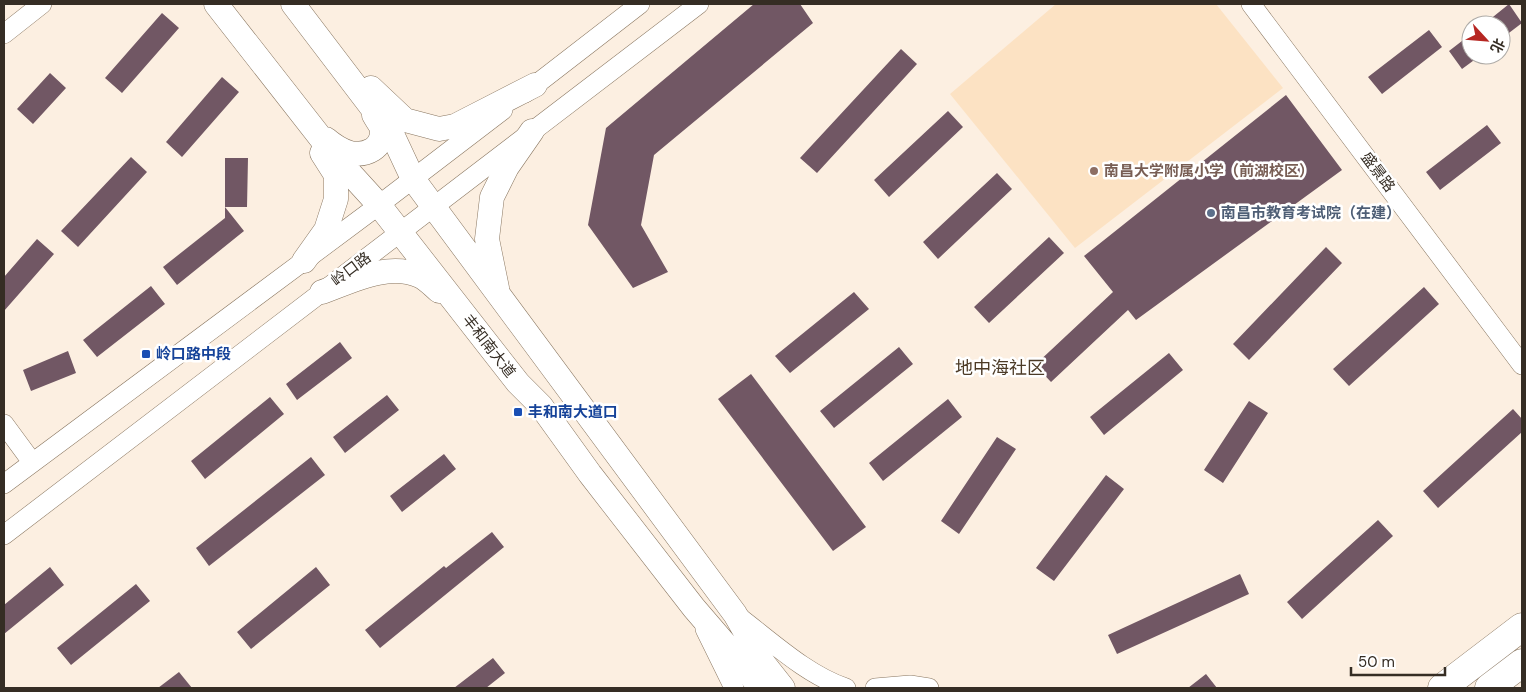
<svg xmlns="http://www.w3.org/2000/svg" width="1526" height="692" font-family="'DM Sans','Noto Sans SC',sans-serif">
	<rect width="100%" height="100%" fill="#fcefe1"/>
	<path fill="#fce2c3" d="M1056 4H1216L1283 88 1075 248 950 94Z"/>
	<path fill="#715764" d="M754 4H800L813 23 654 155 641 225 668 272 633 288 588 225 606 128Z
		M1509 4 1522 23 1501 39V25H1483Z
		M162 13 179 28 122 93 105 78Z
		M1429 30 1442 47 1382 94 1368 77Z
		M1471 34V55H1481L1462 69 1449 51Z
		M901 49 917 64 817 173 800 158Z
		M50 73 66 88 33 124 17 109Z
		M222 77 239 92 182 157 166 142Z
		M1286 95 1342 170 1136 320 1128 310 1051 382 1035 365 1113 292 1084 256Z
		M948 111 963 127 889 197 874 180Z
		M1487 125 1501 143 1440 190 1426 172Z
		M131 157 147 172 78 247 61 231Z
		M225 158H248L247 207H225L244 231 177 285 163 267 225 218Z
		M997 173 1012 189 938 259 923 242Z
		M1049 237 1064 253 989 323 974 307Z
		M37 239 54 254 4 311V277Z
		M1326 247 1342 263 1249 360 1233 344Z
		M151 286 165 304 97 357 83 340Z
		M1424 287 1439 304 1349 386 1333 369Z
		M854 292 869 309 790 373 775 356Z
		M340 342 352 358 297 400 286 384Z
		M899 347 913 364 834 428 820 411Z
		M68 351 76 373 31 391 23 370Z
		M1169 353 1183 370 1104 435 1090 417Z
		M751 374 866 527 833 551 718 399Z
		M387 395 399 410 345 453 333 437Z
		M270 397 284 414 205 479 191 461Z
		M948 399 962 417 883 481 869 463Z
		M1249 401 1268 413 1223 483 1204 470Z
		M1513 409 1522 419V432L1438 508 1423 491Z
		M997 437 1016 449 959 534 941 521Z
		M444 454 456 469 402 512 390 496Z
		M311 457 325 475 209 566 196 548Z
		M1106 475 1124 489 1054 581 1036 568Z
		M1378 520 1393 536 1302 619 1287 602Z
		M492 532 504 547 380 648 365 630 444 566 446 568Z
		M50 567 64 585 4 634V605Z
		M316 567 330 585 251 649 237 632Z
		M1240 574 1249 594 1117 654 1108 635Z
		M136 584 150 601 71 665 57 648Z
		M493 658 505 673 486 688H454Z
		M179 672 192 688H158Z
		M1206 674 1217 688H1188Z"/>
	<g fill="none" stroke-linecap="round" stroke-linejoin="round">
		<defs>
			<path id="minor" d="M1251 4 1522 365
				M4 34 42 4
				M525 93 640 4
				M4 424 32 462
				M4 484 371 211 503 110
				M4 535 699 4
				M739 617C772 642 807 675 846 688
				M705 629 734 688
				M875 688 910 685 929 688"/>
			<path id="major" d="M216 4 338 160 379 205 518 383 541 406 590 474 694 608 743 665 760 688
				M293 4 392 134 413 179 735 614 764 664 783 688
				M371 88 405 120 439 129 455 126 535 85
				M326 139C333 145 340 150 350 153 366 156 383 149 382 129 381 125 376 119 374 115
				M304 261 326 230 336 199V175L322 153
				M497 288 487 239 492 197 507 167 532 131
				M322 292C352 281 388 262 420 276 427 279 433 286 439 291"/>
			<path id="highway" d="M1442 688 1522 627
				M1489 688 1522 663"/>
		</defs>
		<use href="#minor" stroke="#897660" stroke-width="20"/>
		<use href="#major" stroke="#897660" stroke-width="25"/>
		<use href="#highway" stroke="#897660" stroke-width="29"/>
		<use href="#minor" stroke="#fff" stroke-width="19"/>
		<use href="#major" stroke="#fff" stroke-width="24"/>
		<use href="#highway" stroke="#fff" stroke-width="28"/>
	</g>
	<circle fill="#8d6e63" stroke="#fff" stroke-width="2" cx="1094" cy="171" r="5"/>
	<circle fill="#5c6f8a" stroke="#fff" stroke-width="2" cx="1211" cy="213" r="5"/>
	<g fill="#1a4fb4" stroke="#fff" stroke-width="2">
		<rect x="141" y="349" width="10" height="10" rx="2.5"/>
		<rect x="513" y="407" width="10" height="10" rx="2.5"/>
	</g>
	<g text-anchor="middle" stroke-width="5" stroke-linejoin="round" paint-order="stroke">
		<g font-size="15" font-weight="bold" fill="#785e54" stroke="#fff" text-anchor="start">
			<text x="1104" y="176">南昌大学附属小学（前湖校区）</text>
		</g>
		<g font-size="15" fill="#352d24" stroke="#fff">
			<text transform="translate(1378 172) rotate(53)" y="5">盛景路</text>
			<text transform="translate(351 269) rotate(-37)" y="5">岭口路</text>
			<text transform="translate(489 346) rotate(52)" y="5">丰和南大道</text>
		</g>
		<g font-size="15" font-weight="bold" fill="#4e5e75" stroke="#fff" text-anchor="start">
			<text x="1221" y="218">南昌市教育考试院（在建）</text>
		</g>
		<g font-size="15" font-weight="bold" fill="#164399" stroke="#fff" text-anchor="start">
			<text x="156" y="359">岭口路中段</text>
			<text x="528" y="417">丰和南大道口</text>
		</g>
		<g font-size="18" fill="#4c3b27" stroke="#fff">
			<text x="1000" y="374">地中海社区</text>
		</g>
	</g>
	<rect width="1526" height="692" fill="none" stroke="#352d24" stroke-width="10"/>
	<g transform="translate(1486 40) rotate(116)"><circle r="24" fill="#ffffff" stroke="#aeaba7"/>
	<path d="M0-4L9 19L0 12L-9 19Z" fill="#b62622"/>
	<text y="-8" font-size="14" font-weight="bold" text-anchor="middle" fill="#352d24">北</text>
	</g>
	<path d="M1351 667v8h94v-8" fill="none" stroke="#352d24" stroke-width="2.5"/>
	<text x="1358" y="667" font-size="15" fill="#352d24" stroke="#ffffff" stroke-width="4" paint-order="stroke">50 m</text>
</svg>
